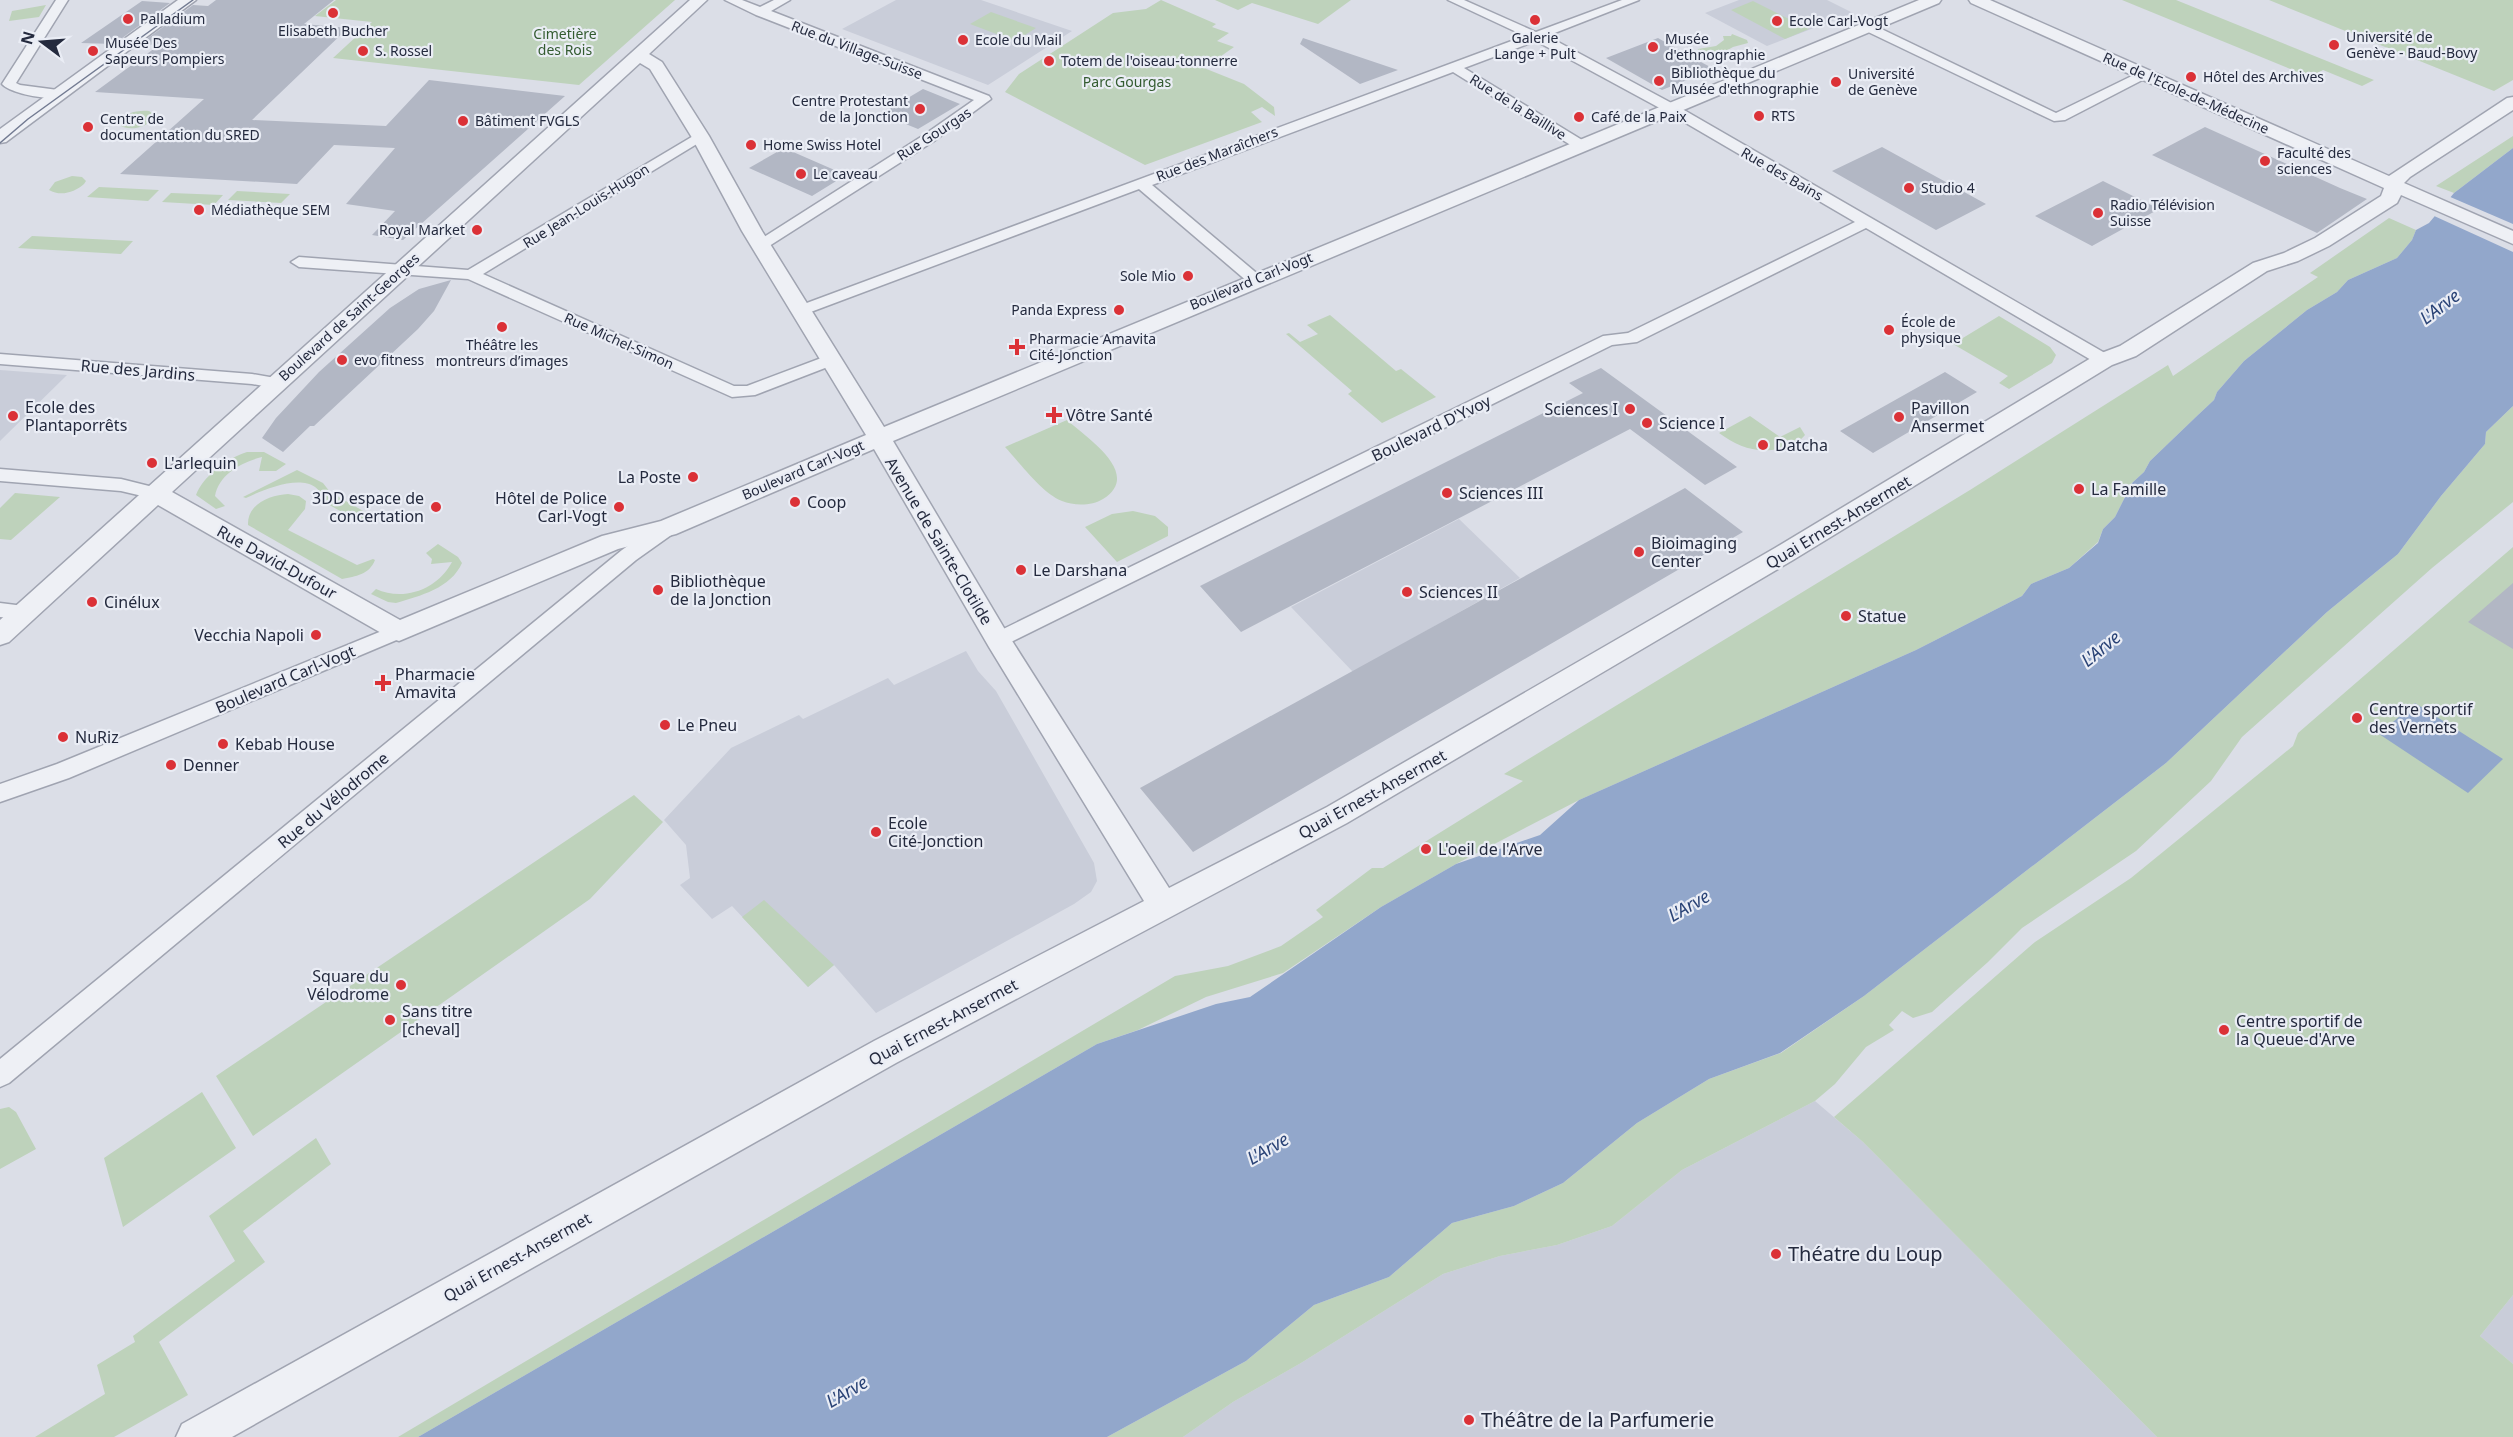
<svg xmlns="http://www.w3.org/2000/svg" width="2513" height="1437" font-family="'Noto Sans',sans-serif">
	<rect width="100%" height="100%" fill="#dbdee7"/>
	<path fill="#c9cdd9" d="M896 0H981L1072 31 988 85 842 29Z
		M1739 0H1827L1853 13 1767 46 1705 13Z
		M0 370 67 375 0 441Z
		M1459 519 1520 578 1353 672 1291 607Z
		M966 651 978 671 996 691 1094 863 1097 881 1091 892 1074 904 876 1013 834 965 808 987 732 906 712 919 680 885 690 878 686 845 664 820 731 748 799 715 803 719 888 678 894 685Z
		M1815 1101 1863 1142 2157 1437H1183L1233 1402 1301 1363 1443 1274 1500 1256 1557 1245 1612 1226 1682 1170Z
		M2513 1295V1364L2480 1336Z"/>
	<path fill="#bed2bb" d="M336 0H675L579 85 333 58 372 22 315 16Z
		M1161 0 1216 24 1212 27 1229 33 1217 41 1234 47 1204 68 1244 84 1274 107 1275 116 1262 107 1251 112 1262 122 1145 165 1005 92 1019 74 1113 13 1146 9Z
		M1215 0H1351L1318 24 1252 3 1238 10Z
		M2122 0H2176L2374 80 2362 86 2323 70 2310 77Z
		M2269 0H2513V80L2494 91Z
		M1753 1 1809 29 1785 39 1731 10Z
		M46 5 39 17 9 21 12 11Z
		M991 12 1036 28 1015 41 970 24Z
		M1732 34 1747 40 1748 43 1733 47 1719 55 1710 52 1697 54 1698 49 1716 46 1724 40 1723 36H1731Z
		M149 111 156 116C148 127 129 133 118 124 123 113 137 110 149 111Z
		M2513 136V148L2454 193 2436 186Z
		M72 176 82 177 86 181 84 184C75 192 61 197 49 190L55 182Z
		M99 187 159 190 148 201 87 197Z
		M237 191 290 194 281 203 228 200Z
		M171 193 223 195 214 205 162 202Z
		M2389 218 2416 230 2412 240 2397 258 2348 280 2337 292 2307 310 2244 361 2217 392 2214 400 2199 414 2150 461 2144 472 2132 483 2115 517 2103 529 2098 542 2069 568 2031 584 2022 596 1916 650 1579 800 1456 864 1381 907 1283 973 1206 997 1138 1030 1097 1044 418 1437H398L1175 976 1228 966 1281 946 1323 917 1316 910 1372 868H1383L1523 781 1504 774 1970 490 2168 365 2173 376 2318 277 2310 273Z
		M32 236 133 241 121 254 18 248Z
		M1330 315 1396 371 1401 369 1436 397 1382 423 1348 394 1352 391 1286 334 1289 333 1300 342 1318 334 1307 325Z
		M1999 316 2050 347 2056 355 2052 363 2009 389 1999 383 2008 376 1953 344Z
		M2513 406V502L2432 568 2242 737 2211 781 2136 851 2022 928 1988 962 1932 1012 1913 1018 1902 1011 1889 1025 1894 1030 1866 1047 1835 1084 1815 1101 1682 1170 1612 1226 1557 1245 1500 1256 1443 1274 1301 1363 1233 1402 1183 1437H1107L1246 1361 1314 1305 1389 1277 1452 1223 1514 1206 1563 1183 1637 1123 1709 1079 1781 1053 1864 996 2166 763 2327 612 2398 554 2441 496 2485 444 2486 432Z
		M1750 416 1780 437 1800 427 1805 435C1800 441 1796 442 1789 445 1763 456 1741 449 1719 433Z
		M1067 420C1087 438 1143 474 1103 499 1092 506 1074 506 1062 501 1042 493 1020 463 1005 447Z
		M247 452H264L286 464 276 471H259L262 457C242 462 219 474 215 496L225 506 216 509 196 495C203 476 228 458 247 452Z
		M297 470 323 483 330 492 372 516 360 522 324 502C317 466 265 489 246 498L243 497Z
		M15 493 60 497 11 540 0 539V508Z
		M288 494 299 496 306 501 305 509 288 530 357 565 373 559 375 560C369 575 356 576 342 579L248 525C247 504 270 495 288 494Z
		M1133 511 1155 516 1168 527V536L1117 562 1085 527 1112 514Z
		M438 544 458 557 462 563C451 588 420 596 396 603L388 602 371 594 376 589C404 602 438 589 452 562L431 564 432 559 426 553Z
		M2513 547V1295L2480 1336 2513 1364V1437H2157L1863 1142 1834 1117 2035 942 2131 878 2293 746 2298 733Z
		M634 795 663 822 590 899 253 1136 216 1076Z
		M764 900 834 965 808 987 742 917Z
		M202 1092 236 1148 123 1227 104 1158Z
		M9 1107 16 1112 36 1149 0 1169V1109Z
		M316 1138 331 1164 243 1231 265 1262 159 1342 188 1395 114 1437H35L105 1394 97 1365 135 1342 133 1336 235 1261 209 1216Z"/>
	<path fill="#92a7cb" d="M2513 148V406L2486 432 2485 444 2441 496 2398 554 2327 612 2166 763 1864 996 1780 1053 1709 1079 1637 1123 1563 1183 1514 1206 1452 1223 1389 1277 1314 1305 1246 1361 1107 1437H418L1097 1044 1216 1004 1250 997 1381 907 1456 864 1540 835 1579 800 1916 650 2022 596 2031 584 2069 568 2098 543 2103 529 2115 517 2132 483 2144 472 2150 461 2199 414 2214 400 2217 392 2244 361 2307 310 2337 292 2348 280 2397 258 2412 240 2416 230 2429 223 2454 193Z
		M2415 703 2503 759 2468 793 2379 734Z"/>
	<path fill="#dbdee7" d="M2448 196 2513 224V252L2432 215Z"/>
	<path fill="#b2b7c4" d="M216 0H334L304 24 348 28 252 120 386 126 429 80 565 96 403 240 372 235 395 211 346 204 395 148 334 145 297 184 120 174 204 99 95 92 159 45 140 44 193 5 208 6Z
		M142 1 170 3 114 44 81 43Z
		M1303 38 1398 70 1360 84 1300 44Z
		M1658 38 1684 53 1714 69 1662 90 1606 58Z
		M923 89 960 104 918 129 881 114Z
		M2205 127 2340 188 2367 199 2317 233 2152 155Z
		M1882 147 1986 204 1936 230 1832 171Z
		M784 148 846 175 812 196 749 168Z
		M2103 181 2159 209 2092 246 2035 216Z
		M451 280 434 311 418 329 314 426H310L283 452 262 438 276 418 319 372 390 308 419 289Z
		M1601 368 1737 467 1705 485 1630 429 1241 632 1200 586 1583 393 1569 383Z
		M1945 372 1977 392 1873 453 1840 431Z
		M1685 488 1743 532 1193 852 1140 788Z
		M2513 583V649L2468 622Z"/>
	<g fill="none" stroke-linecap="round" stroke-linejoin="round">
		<defs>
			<path id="minor" d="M56 0H68L16 83 20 85 58 90 65 94C56 103 11 94 2 84Z
				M725 0H742L760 7 774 0H790L771 11 989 96 991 99 934 141 766 248H756L753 245 756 242 924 135 974 100 756 15Z
				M1448 0H1464L1536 32 1622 0H1639L1547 36 1677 106 2110 356 2112 360 2110 364H2098L1866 228 1637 342 1612 345 1005 645 998 648 991 645 988 640 991 635 1603 336 1628 333 1855 222 1667 112 1536 41 1464 68 1587 143 1589 146 1587 149H1577L1453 72 1152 185 1260 276 1262 279 1260 282H1248L1139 189 808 313H796L794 310 796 307 1525 36Z
				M1869 23 2056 113 2140 72 2145 71 2152 75 2065 120 2054 121 1864 30 1863 27 1864 24Z
				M700 132 705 133 707 136 705 139 483 274 734 386H747L832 354 838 355 840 359 838 363 755 395 732 397 468 279 299 267 291 262 299 257 468 270Z
				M0 354 252 374 281 379 283 383 281 387 275 388 252 384 0 364Z
				M0 469 121 479 161 489 164 493 161 497 155 499 121 491 0 481Z
				M667 521 674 523 676 528 674 533 636 560 9 1083 0 1087V1059L622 550 660 523Z
				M0 603 32 607 35 612 32 617 25 619 0 617Z
				M399 624 406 626 409 631 406 636 69 778 0 802V784L57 764Z"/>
			<path id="tertiary" d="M178 0H196L6 142 0 143V129Z
				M690 0H707L649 54 662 62 709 136 762 231 884 427 1919 0H1941L1939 3 893 441 1007 633 1169 888 1327 807 1775 548 2096 355 2120 346 2253 263 2284 253 2315 238 2381 196 2384 188 1971 3 1969 0H1990L2389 176 2507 98 2513 97V110L2410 177 2404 183 2513 231V244L2401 195 2397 203 2329 246 2298 261 2267 271 2136 356 2112 365 1793 560 1347 823 896 1063 232 1437H176L182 1424 874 1041 1144 901 989 647 874 449 676 534 618 549 399 641 390 638 158 505 9 642 0 645V620ZM640 63 650 69 691 136 742 231 866 435 661 521 602 536 400 620 172 492Z"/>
		</defs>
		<use href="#minor" stroke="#a0a4b1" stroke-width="3"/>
		<use href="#tertiary" stroke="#a0a4b1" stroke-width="3"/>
		<use href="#minor" fill="#eef0f5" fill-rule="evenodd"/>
		<use href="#tertiary" fill="#eef0f5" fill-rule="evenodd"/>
		<path stroke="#737b92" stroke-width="1.5" d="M0 143 28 119 193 0"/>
	</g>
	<g fill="#db3137" stroke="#eaedf5" stroke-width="2">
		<circle cx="333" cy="13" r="6"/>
		<circle cx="128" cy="19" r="6"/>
		<circle cx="1535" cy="20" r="6"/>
		<circle cx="1777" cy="21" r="6"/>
		<circle cx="963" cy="40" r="6"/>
		<circle cx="2334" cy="45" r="6"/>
		<circle cx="1653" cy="47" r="6"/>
		<circle cx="93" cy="51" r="6"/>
		<circle cx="363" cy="51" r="6"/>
		<circle cx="1049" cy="61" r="6"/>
		<circle cx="2191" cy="77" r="6"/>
		<circle cx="1659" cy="81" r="6"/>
		<circle cx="1836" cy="82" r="6"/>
		<circle cx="920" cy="109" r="6"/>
		<circle cx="1759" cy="116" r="6"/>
		<circle cx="1579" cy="117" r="6"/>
		<circle cx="463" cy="121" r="6"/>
		<circle cx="88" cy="127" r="6"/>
		<circle cx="751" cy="145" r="6"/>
		<circle cx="2265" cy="161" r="6"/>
		<circle cx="801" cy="174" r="6"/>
		<circle cx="1909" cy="188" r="6"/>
		<circle cx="199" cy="210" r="6"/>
		<circle cx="2098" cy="213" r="6"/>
		<circle cx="477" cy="230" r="6"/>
		<circle cx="1188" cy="276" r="6"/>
		<circle cx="1119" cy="310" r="6"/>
		<circle cx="502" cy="327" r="6"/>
		<circle cx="1889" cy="330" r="6"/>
		<path d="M1014 338h6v6h6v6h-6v6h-6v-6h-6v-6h6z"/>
		<circle cx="342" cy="360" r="6"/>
		<circle cx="1630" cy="409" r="6"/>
		<path d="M1051 406h6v6h6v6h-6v6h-6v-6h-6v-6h6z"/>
		<circle cx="13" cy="416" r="6"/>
		<circle cx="1899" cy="417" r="6"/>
		<circle cx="1647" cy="423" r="6"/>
		<circle cx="1763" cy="445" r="6"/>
		<circle cx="152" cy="463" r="6"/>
		<circle cx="693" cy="477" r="6"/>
		<circle cx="2079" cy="489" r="6"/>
		<circle cx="1447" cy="493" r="6"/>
		<circle cx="795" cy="502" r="6"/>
		<circle cx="436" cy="507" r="6"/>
		<circle cx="619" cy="507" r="6"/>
		<circle cx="1639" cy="552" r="6"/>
		<circle cx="1021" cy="570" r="6"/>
		<circle cx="658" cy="590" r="6"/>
		<circle cx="1407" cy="592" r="6"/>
		<circle cx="92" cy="602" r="6"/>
		<circle cx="1846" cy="616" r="6"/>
		<circle cx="316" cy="635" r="6"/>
		<path d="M380 674h6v6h6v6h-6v6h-6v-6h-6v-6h6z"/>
		<circle cx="2357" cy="718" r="6"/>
		<circle cx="665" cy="725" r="6"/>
		<circle cx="63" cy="737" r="6"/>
		<circle cx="223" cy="744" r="6"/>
		<circle cx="171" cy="765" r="6"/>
		<circle cx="876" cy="832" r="6"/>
		<circle cx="1426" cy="849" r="6"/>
		<circle cx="401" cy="985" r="6"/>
		<circle cx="390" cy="1020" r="6"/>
		<circle cx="2224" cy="1030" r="6"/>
		<circle cx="1776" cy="1254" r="6"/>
		<circle cx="1469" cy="1420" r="6"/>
	</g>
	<g text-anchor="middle" stroke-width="4.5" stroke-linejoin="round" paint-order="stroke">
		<g font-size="14" fill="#242a3e" stroke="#eaedf5" text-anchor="start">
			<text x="140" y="24">Palladium</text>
			<text x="1789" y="26">Ecole Carl-Vogt</text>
			<text x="333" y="36" text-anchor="middle">Elisabeth Bucher</text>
			<text x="2346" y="42">Université de<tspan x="2346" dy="16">Genève - Baud-Bovy</tspan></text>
			<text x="1535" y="43" text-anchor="middle">Galerie<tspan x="1535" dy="16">Lange + Pult</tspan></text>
			<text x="1665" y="44">Musée<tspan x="1665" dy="16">d'ethnographie</tspan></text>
			<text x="975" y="45">Ecole du Mail</text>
			<text x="105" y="48">Musée Des<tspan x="105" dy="16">Sapeurs Pompiers</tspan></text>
			<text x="375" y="56">S. Rossel</text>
			<text x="1061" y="66">Totem de l'oiseau-tonnerre</text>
			<text x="1671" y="78">Bibliothèque du<tspan x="1671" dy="16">Musée d'ethnographie</tspan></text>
			<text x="1848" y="79">Université<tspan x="1848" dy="16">de Genève</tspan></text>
			<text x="2203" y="82">Hôtel des Archives</text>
			<text x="908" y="106" text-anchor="end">Centre Protestant<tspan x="908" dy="16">de la Jonction</tspan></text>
			<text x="1771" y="121">RTS</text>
			<text x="1591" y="122">Café de la Paix</text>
			<text x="100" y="124">Centre de<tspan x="100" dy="16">documentation du SRED</tspan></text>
			<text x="475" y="126">Bâtiment FVGLS</text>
			<text x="763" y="150">Home Swiss Hotel</text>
			<text x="2277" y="158">Faculté des<tspan x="2277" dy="16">sciences</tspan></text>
			<text x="813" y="179">Le caveau</text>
			<text x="1921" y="193">Studio 4</text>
			<text x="2110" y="210">Radio Télévision<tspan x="2110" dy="16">Suisse</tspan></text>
			<text x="211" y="215">Médiathèque SEM</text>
			<text x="465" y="235" text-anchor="end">Royal Market</text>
			<text x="1176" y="281" text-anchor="end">Sole Mio</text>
			<text x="1107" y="315" text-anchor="end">Panda Express</text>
			<text x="1901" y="327">École de<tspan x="1901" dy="16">physique</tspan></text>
			<text x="1029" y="344">Pharmacie Amavita<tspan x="1029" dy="16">Cité-Jonction</tspan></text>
			<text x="502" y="350" text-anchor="middle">Théâtre les<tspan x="502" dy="16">montreurs d’images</tspan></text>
			<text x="354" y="365">evo fitness</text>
		</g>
		<g font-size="14" fill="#335b30" stroke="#eaedf5">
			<text x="565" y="39">Cimetière<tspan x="565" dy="16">des Rois</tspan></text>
			<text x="1127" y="87">Parc Gourgas</text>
		</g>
		<g font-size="14" fill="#242a3e" stroke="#eaedf5">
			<text transform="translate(857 50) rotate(21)" y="5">Rue du Village-Suisse</text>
			<text transform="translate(2186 93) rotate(24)" y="5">Rue de l'Ecole-de-Médecine</text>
			<text transform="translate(1518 107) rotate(32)" y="5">Rue de la Baillive</text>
			<text transform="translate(934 134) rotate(-33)" y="5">Rue Gourgas</text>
			<text transform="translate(1217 154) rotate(-21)" y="5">Rue des Maraîchers</text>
			<text transform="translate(1782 174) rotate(30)" y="5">Rue des Bains</text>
			<text transform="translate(586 206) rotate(-32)" y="5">Rue Jean-Louis-Hugon</text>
			<text transform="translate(1251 281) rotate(-22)" y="5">Boulevard Carl-Vogt</text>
			<text transform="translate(349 317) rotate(-42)" y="5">Boulevard de Saint-Georges</text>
			<text transform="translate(619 341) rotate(24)" y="5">Rue Michel-Simon</text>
			<text transform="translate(803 470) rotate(-23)" y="5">Boulevard Carl-Vogt</text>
		</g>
		<g font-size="16" fill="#242a3e" stroke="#eaedf5">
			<text transform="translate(138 370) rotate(5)" y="6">Rue des Jardins</text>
			<text transform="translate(1431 428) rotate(-26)" y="6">Boulevard D'Yvoy</text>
			<text transform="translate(1838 522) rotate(-31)" y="6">Quai Ernest-Ansermet</text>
			<text transform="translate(939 541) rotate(59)" y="6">Avenue de Sainte-Clotilde</text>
			<text transform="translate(277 562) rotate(29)" y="6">Rue David-Dufour</text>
			<text transform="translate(285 679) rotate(-23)" y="6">Boulevard Carl-Vogt</text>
			<text transform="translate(1372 794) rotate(-29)" y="6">Quai Ernest-Ansermet</text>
			<text transform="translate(333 800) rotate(-40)" y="6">Rue du Vélodrome</text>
			<text transform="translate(943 1022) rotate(-28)" y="6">Quai Ernest-Ansermet</text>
			<text transform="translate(517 1257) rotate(-29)" y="6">Quai Ernest-Ansermet</text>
		</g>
		<g font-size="16" fill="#242a3e" stroke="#eaedf5" text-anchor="start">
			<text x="25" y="413">Ecole des<tspan x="25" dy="18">Plantaporrêts</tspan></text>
			<text x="1911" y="414">Pavillon<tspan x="1911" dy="18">Ansermet</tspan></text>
			<text x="1618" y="415" text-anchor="end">Sciences I</text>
			<text x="1066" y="421">Vôtre Santé</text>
			<text x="1659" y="429">Science I</text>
			<text x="1775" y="451">Datcha</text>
			<text x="164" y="469">L'arlequin</text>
			<text x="681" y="483" text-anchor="end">La Poste</text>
			<text x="2091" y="495">La Famille</text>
			<text x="1459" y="499">Sciences III</text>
			<text x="424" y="504" text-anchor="end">3DD espace de<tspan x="424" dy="18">concertation</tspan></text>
			<text x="607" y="504" text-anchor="end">Hôtel de Police<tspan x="607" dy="18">Carl-Vogt</tspan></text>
			<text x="807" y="508">Coop</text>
			<text x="1651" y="549">Bioimaging<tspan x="1651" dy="18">Center</tspan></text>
			<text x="1033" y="576">Le Darshana</text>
			<text x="670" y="587">Bibliothèque<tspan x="670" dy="18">de la Jonction</tspan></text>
			<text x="1419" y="598">Sciences II</text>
			<text x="104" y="608">Cinélux</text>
			<text x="1858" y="622">Statue</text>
			<text x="304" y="641" text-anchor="end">Vecchia Napoli</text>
			<text x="395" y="680">Pharmacie<tspan x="395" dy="18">Amavita</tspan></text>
			<text x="2369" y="715">Centre sportif<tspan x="2369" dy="18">des Vernets</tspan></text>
			<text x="677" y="731">Le Pneu</text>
			<text x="75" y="743">NuRiz</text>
			<text x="235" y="750">Kebab House</text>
			<text x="183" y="771">Denner</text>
			<text x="888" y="829">Ecole<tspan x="888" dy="18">Cité-Jonction</tspan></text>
			<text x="1438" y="855">L'oeil de l'Arve</text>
			<text x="389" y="982" text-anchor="end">Square du<tspan x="389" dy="18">Vélodrome</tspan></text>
			<text x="402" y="1017">Sans titre<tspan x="402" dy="18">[cheval]</tspan></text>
			<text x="2236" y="1027">Centre sportif de<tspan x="2236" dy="18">la Queue-d'Arve</tspan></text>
		</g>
		<g font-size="18" font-style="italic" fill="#2a4376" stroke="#eaedf5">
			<text transform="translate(2440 307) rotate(-37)" y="6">L'Arve</text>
			<text transform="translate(2101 649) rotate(-39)" y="6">L'Arve</text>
			<text transform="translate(1689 906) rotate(-30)" y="6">L'Arve</text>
			<text transform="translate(1268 1149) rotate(-30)" y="6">L'Arve</text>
			<text transform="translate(847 1392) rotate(-30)" y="6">L'Arve</text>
		</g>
		<g font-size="20" fill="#242a3e" stroke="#eaedf5" text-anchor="start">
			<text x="1788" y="1261">Théatre du Loup</text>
			<text x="1481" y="1427">Théâtre de la Parfumerie</text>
		</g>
	</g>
	<g transform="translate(42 42) rotate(286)" stroke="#eaedf5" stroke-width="4.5" paint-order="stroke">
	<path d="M0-4.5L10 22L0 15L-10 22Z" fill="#242a3e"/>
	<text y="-9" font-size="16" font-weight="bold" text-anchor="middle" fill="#242a3e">N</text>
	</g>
</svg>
